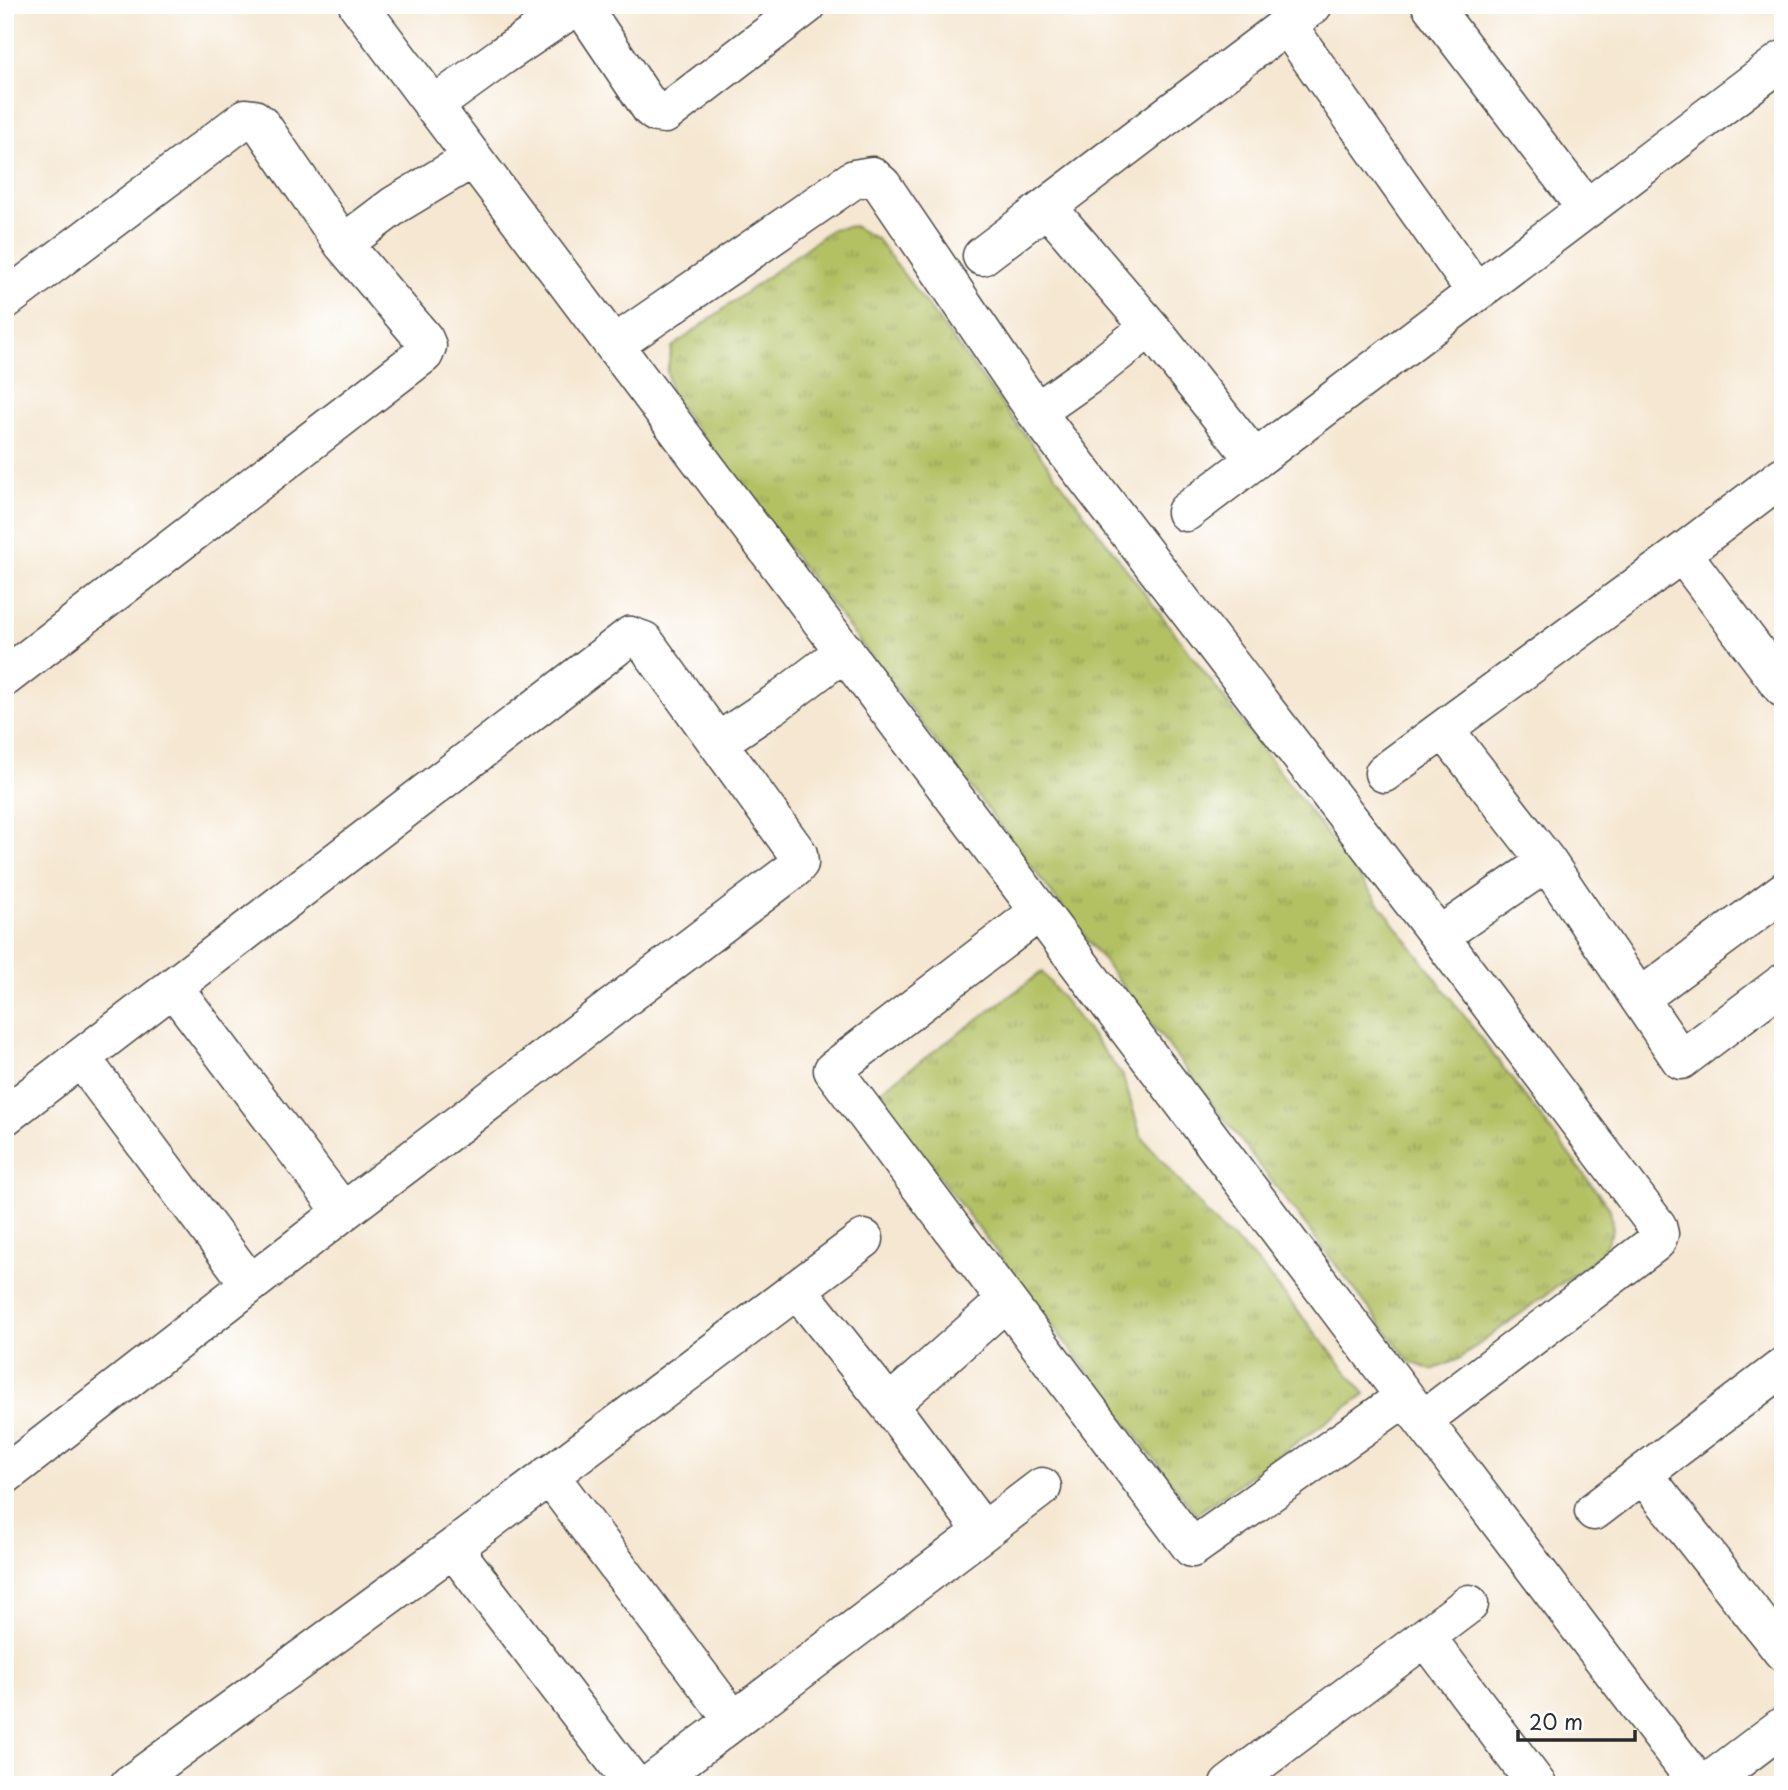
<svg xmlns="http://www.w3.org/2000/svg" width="1788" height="1790" font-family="'Playpen Sans',sans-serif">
	<defs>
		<pattern id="grass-tufts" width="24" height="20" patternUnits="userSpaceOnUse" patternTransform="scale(1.75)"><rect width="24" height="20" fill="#b3c163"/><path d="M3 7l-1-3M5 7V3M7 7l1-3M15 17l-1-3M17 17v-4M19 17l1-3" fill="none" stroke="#929d52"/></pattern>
	</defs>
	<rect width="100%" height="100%" fill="#fff"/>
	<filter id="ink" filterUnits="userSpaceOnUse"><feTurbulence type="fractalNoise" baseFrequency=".0143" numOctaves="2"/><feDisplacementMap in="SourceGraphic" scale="14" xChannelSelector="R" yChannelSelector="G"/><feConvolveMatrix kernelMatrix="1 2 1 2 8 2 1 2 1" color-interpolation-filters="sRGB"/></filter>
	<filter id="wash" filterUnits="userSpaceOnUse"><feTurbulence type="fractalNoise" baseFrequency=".00686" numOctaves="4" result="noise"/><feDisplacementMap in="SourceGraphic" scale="28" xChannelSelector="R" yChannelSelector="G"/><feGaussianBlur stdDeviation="1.57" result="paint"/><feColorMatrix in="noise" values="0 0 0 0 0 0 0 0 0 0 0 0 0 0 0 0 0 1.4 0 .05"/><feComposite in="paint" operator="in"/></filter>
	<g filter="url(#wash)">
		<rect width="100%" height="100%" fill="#f5e7d1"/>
		<path fill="url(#grass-tufts)" stroke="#6f7647" stroke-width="2" d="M853 226 877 239 1610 1209 1613 1231 1601 1254 1459 1359 1432 1370 1410 1362 671 395 667 371 672 347 832 229Z
			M1042 972 1123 1076 1141 1136 1213 1221 1257 1261 1365 1394 1196 1514 876 1094Z"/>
	</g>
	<g filter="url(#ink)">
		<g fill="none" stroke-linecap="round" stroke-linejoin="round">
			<defs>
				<path id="street" d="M358 5 1405 1397 1699 1785
					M581 5 651 109 656 113 665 114 807 5
					M1431 5 1586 208
					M1287 25 1476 292
					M433 106 502 56 577 5
					M1047 207 1150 327 1255 460
					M343 244 395 205 473 158
					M982 256 1313 5
					M5 300 246 118 254 119 262 126 343 244 424 339 427 346 424 354 5 677
					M614 345 854 179 872 176 882 185 1036 412 1439 936 1657 1226 1659 1234 1656 1242 1423 1420
					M1036 412 1093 372 1150 327
					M1186 512 1783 60
					M1682 553 1783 688
					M1444 729 1547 862 1681 1060 1783 983
					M718 742 775 704 845 651
					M1384 773 1682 553 1783 476
					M1040 911 833 1070 1192 1548 1405 1397
					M1439 936 1547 862
					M173 987 343 1212
					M1640 998 1783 892
					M81 1058 250 1284
					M5 1116 630 636 644 641 798 854 799 863 794 869 343 1212 5 1475
					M797 1289 889 1405 983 1531
					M889 1405 1006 1301
					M1643 1474 1783 1652
					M549 1475 733 1720
					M1594 1511 1783 1367
					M453 1548 634 1785
					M1426 1637 1537 1785
					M129 1785 453 1548 864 1239
					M649 1785 1042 1487
					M1229 1785 1469 1604
					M1705 1785 1783 1726"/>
			</defs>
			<use href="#street" stroke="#494744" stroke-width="41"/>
			<use href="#street" stroke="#fff" stroke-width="38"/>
		</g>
	</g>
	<rect width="1788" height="1790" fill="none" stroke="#fff" stroke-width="28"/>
	<path d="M1518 1730v10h117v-10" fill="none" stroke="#2b2b2b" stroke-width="3.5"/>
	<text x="1529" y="1730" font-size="21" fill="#2b2b2b" stroke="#ffffff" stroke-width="5" paint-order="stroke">20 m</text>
</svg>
